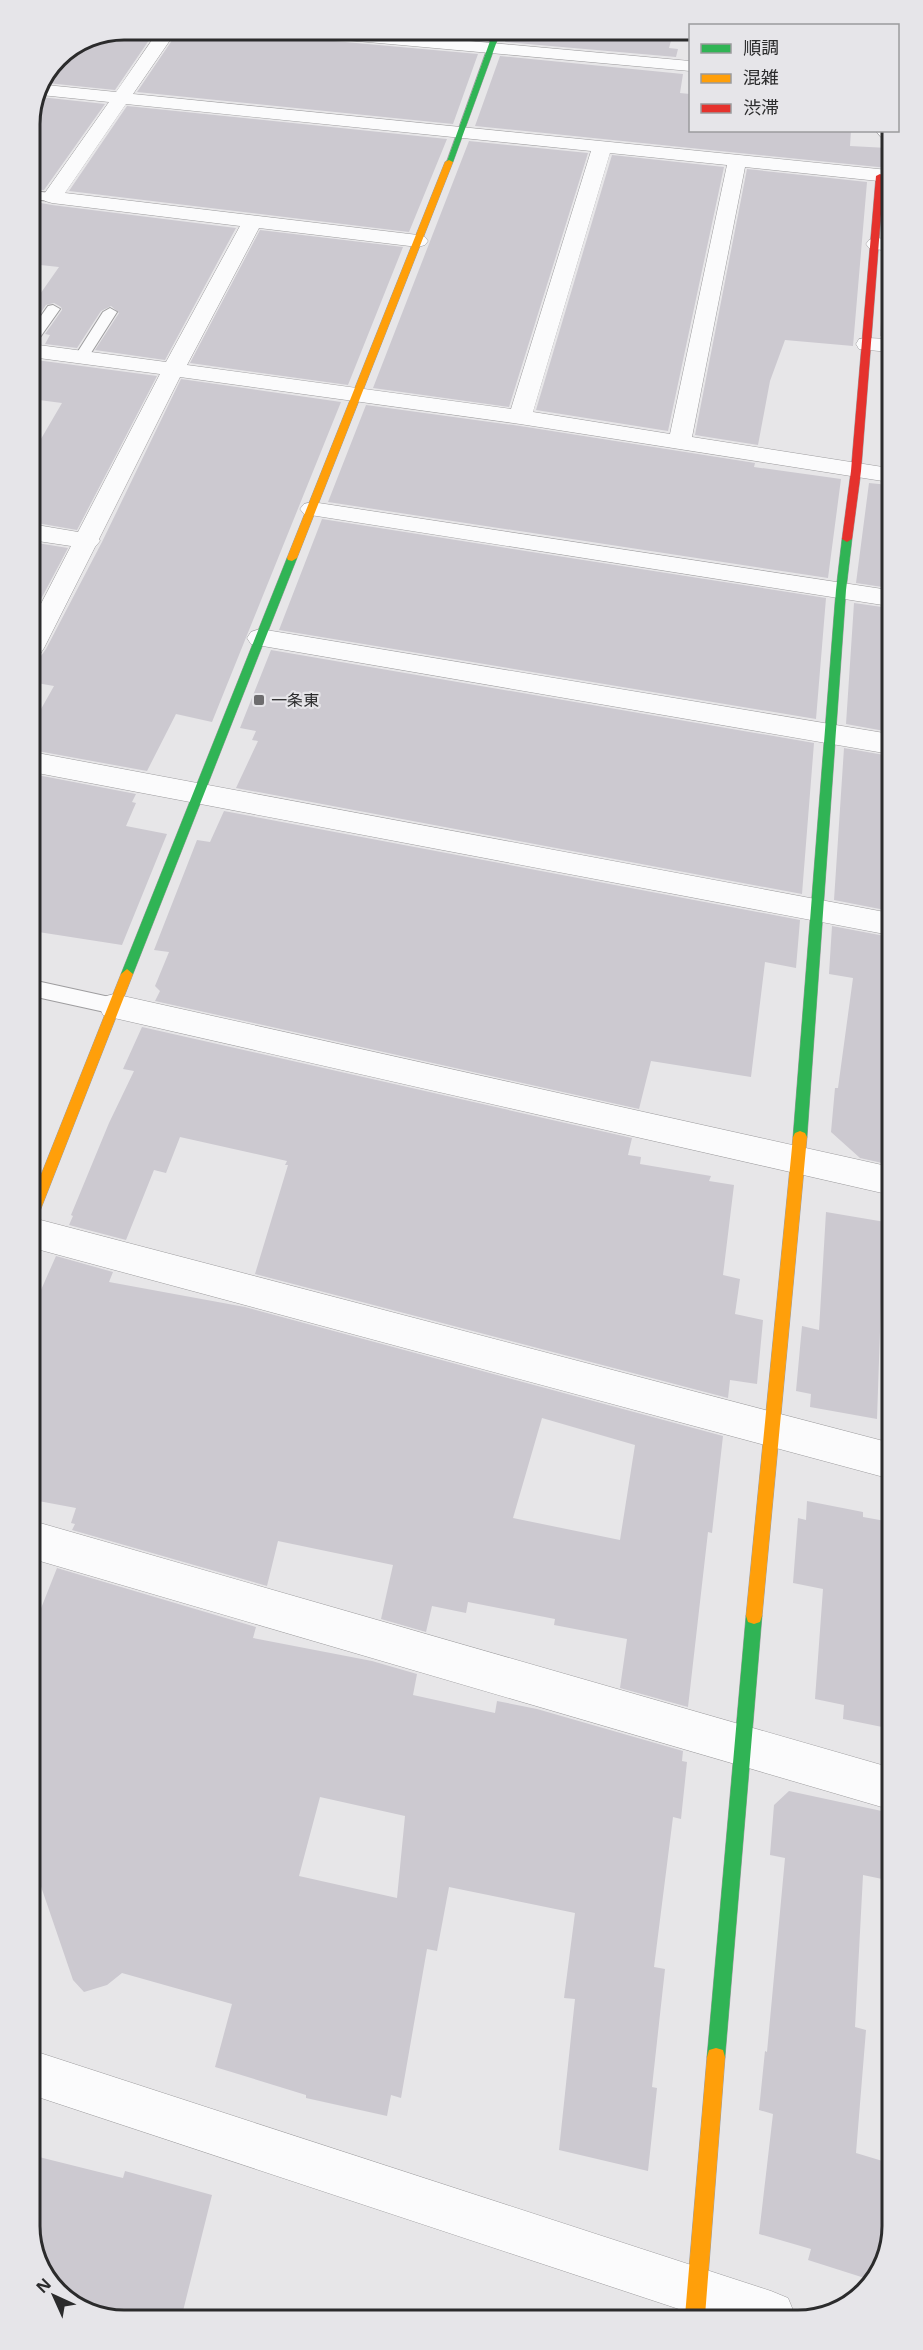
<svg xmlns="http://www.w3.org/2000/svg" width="923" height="2350" font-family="'Open Sans','Noto Sans JP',sans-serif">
	<rect width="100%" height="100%" fill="#e7e6e8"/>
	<path fill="#ccc9d0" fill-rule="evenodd" d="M125 30H156L115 90 47 83 58 57Z
		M179 30H279L282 35 290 37 478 54 453 124 137 92Z
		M375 30H487L483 40Z
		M509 30H674L669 48 678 49 676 57 505 42Z
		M500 56 683 74 680 93 690 94V130H851L850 146 888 148V168L475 126Z
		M40 97 105 104 44 190 30 189V119Z
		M127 106 447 139 409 232 69 191Z
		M469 141 588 153 509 407 373 388Z
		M612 155 724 167 668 431 536 410Z
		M747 169 867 182 853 346 785 340 770 381 758 445 695 435Z
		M30 201 52 205 236 228 165 360 95 350 119 313 111 306 101 311 77 348 45 344 50 335 45 334 62 310 61 307 54 303 46 305 31 327V307L59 267 31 264Z
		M260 230 403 247 348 385 190 363Z
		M886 253H888L889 337 880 336Z
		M36 360 157 376 77 530 31 522V456L62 403 31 399V368Z
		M181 379 341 402 212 722 176 714 147 771 32 750V725L54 686 31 682V659L41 656 46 649 102 542Z
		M366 405 520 426 755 463 754 467 841 479 828 578 328 502Z
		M869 483 889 485V588L856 583Z
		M322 519 826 598 816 719 279 630Z
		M31 542 68 548 31 618Z
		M854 603 889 608 890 732 846 724Z
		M271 650 814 743 802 894 236 788 258 741 252 740 256 731 240 728Z
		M844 748 890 756V911L834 900Z
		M32 774 136 794 132 802 136 803 126 826 167 834 122 945 32 931Z
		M224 811 800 920 796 968 765 962 751 1077 651 1061 639 1109 155 1001 160 991 155 986 169 952 154 950 197 840 210 842Z
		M832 926 890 937 891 1165 860 1158 831 1132 835 1088H838L853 978 829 974Z
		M142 1027 632 1138 628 1155 641 1157 640 1164 711 1176 709 1181 734 1185 723 1275 740 1279 735 1314 763 1320 757 1384 730 1380 728 1398 255 1274 288 1165H285L287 1161 180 1137 166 1173 154 1170 126 1240 69 1225 73 1216 71 1215 109 1123 134 1071 123 1069Z
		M826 1212 891 1223 888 1303 881 1302 877 1419 810 1407 811 1394 796 1391 802 1326 819 1330Z
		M56 1256 113 1272 109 1282 245 1307 723 1436 712 1533 708 1532 688 1707 620 1688 627 1639 554 1625 555 1619 468 1602 466 1613 432 1606 426 1632 381 1619 393 1565 278 1541 267 1586 72 1530 75 1524 71 1523 76 1508 33 1500V1308ZM542 1418 635 1445 620 1540 513 1518Z
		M807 1501 863 1512V1517L891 1522 892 1729 843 1719 844 1705 815 1699 823 1589 793 1583 798 1518 806 1520Z
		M57 1568 256 1627 253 1638 372 1661 417 1674 413 1695 495 1713 497 1701 537 1709 683 1751 682 1761 687 1762 681 1819 673 1817 654 1967 665 1969 652 2087 657 2088 648 2171 559 2150 575 1999 564 1998 575 1913 449 1887 437 1951 427 1949 401 2098 391 2095 387 2116 306 2098V2095L215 2067 232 2004 122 1973 107 1985 84 1992 73 1980 34 1866V1626ZM320 1797 405 1816 397 1898 299 1876Z
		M789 1791 891 1813 887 1880 863 1875 855 2027 866 2030 856 2153 886 2162 883 2195 890 2198 885 2250 874 2281 808 2260 811 2249 759 2234 773 2114 759 2110 765 2051 767 2052 785 1858 770 1855 774 1805Z
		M35 2156 123 2178 125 2171 212 2195 181 2319 118 2320 68 2301 35 2255Z"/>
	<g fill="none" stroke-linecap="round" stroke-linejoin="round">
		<defs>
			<path id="lane" d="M30 191 52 193 59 197 52 201 30 199Z
				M53 305 60 309 36 343 31 344V330L48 306Z
				M110 308 117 312 89 356 82 360 77 359 75 356 103 312Z
				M32 980 114 998 121 1000 124 1006 121 1012 114 1014 32 996Z"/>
			<path id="street" d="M159 30H177L133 94 888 170V182L745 167 692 437 889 468V482L520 424 180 377 99 539 100 541 95 547 44 648 40 654 31 657V623L71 546 31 540V524L78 532 160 374 31 357V344L166 362 240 226 52 203 45 201 42 197 109 102 41 95 46 85 116 92ZM126 104 591 151 511 409 187 365 259 228 418 247 425 245 428 241 425 237 418 235 65 193ZM610 153 727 165 670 434 533 412Z
				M281 30H349L690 61V71L290 35 284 34Z
				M875 130H888V139L881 137Z
				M876 238 888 239V251L869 248 866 244 869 240Z
				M867 338 889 339V352L859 349 856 344 859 339Z
				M312 502 889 590V606L304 514 300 509 304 504Z
				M260 629 890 734V754L251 644 247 638 251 632Z
				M32 752 890 913V935L32 772Z
				M114 994 891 1167V1195L114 1018 103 1015 99 1006 103 997Z
				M33 1218 891 1443V1479L33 1248Z
				M33 1521 892 1768V1810L33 1559Z
				M34 2051 771 2291 788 2298 795 2315 700 2316 35 2096Z"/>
			<path id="fast" d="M494 30H501L453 162 446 164Z
				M847 536 852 539 846 590 807 1137 805 1141H795L793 1137 836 590 842 539Z
				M292 555 297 558 133 974 127 979 123 977 121 974 287 558Z
				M754 1608 760 1610 762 1616 725 2057 723 2064 716 2066 709 2064 707 2057 746 1616 748 1610Z"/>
			<path id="slow" d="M449 160 453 162 297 558 292 561 288 560 287 558 445 162Z
				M127 969 133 974 40 1211 38 1215 33 1217V1195L121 974Z
				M800 1131 805 1133 807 1137 762 1616 760 1622 754 1624 748 1622 746 1616 793 1137 795 1133Z
				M716 2048 723 2050 725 2057 705 2316H685L707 2057 709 2050Z"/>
			<path id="jam" d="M880 174 884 176 861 471 852 539 847 542 842 539 851 471 876 176Z"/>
		</defs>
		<use href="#lane" stroke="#9e9d9f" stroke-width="2"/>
		<use href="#street" stroke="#9e9d9f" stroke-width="1"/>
		<use href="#fast" stroke="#9e9d9f" stroke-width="1"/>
		<use href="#slow" stroke="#9e9d9f" stroke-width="1"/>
		<use href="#jam" stroke="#9e9d9f" stroke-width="1"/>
		<use href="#lane" fill="#fbfbfc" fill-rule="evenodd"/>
		<use href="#street" fill="#fbfbfc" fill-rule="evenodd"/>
		<use href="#fast" fill="#30b455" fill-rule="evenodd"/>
		<use href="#slow" fill="#ff9f0a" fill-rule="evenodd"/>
		<use href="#jam" fill="#e5322d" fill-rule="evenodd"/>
	</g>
	<rect fill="#6d6c6e" stroke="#e6e5e9" stroke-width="2" x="253" y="694" width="12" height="12" rx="3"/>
	<g text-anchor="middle" stroke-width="4.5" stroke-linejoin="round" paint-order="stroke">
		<g font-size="16" fill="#2b2b2c" stroke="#e6e5e9" text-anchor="start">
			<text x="271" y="706">一条東</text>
		</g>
	</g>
	<path d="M0 0H923V2350H0ZM124 40H798A84 84 0 0 1 882 124V2226A84 84 0 0 1 798 2310H124A84 84 0 0 1 40 2226V124A84 84 0 0 1 124 40Z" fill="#e6e5e9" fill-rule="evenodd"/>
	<path fill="none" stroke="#2b2b2c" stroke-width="3" d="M124 40H798A84 84 0 0 1 882 124V2226A84 84 0 0 1 798 2310H124A84 84 0 0 1 40 2226V124A84 84 0 0 1 124 40Z"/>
	<rect x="689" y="24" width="210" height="108" fill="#e6e5e9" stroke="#9b9b9d" stroke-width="1.5"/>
	<rect x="701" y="44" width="30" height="9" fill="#30b455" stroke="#9b9b9d" stroke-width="1.5"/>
	<text x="743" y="54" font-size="18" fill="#2b2b2c">順調</text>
	<rect x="701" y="74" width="30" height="9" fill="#ff9f0a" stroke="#9b9b9d" stroke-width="1.5"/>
	<text x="743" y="84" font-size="18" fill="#2b2b2c">混雑</text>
	<rect x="701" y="104" width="30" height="9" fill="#e5322d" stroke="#9b9b9d" stroke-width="1.5"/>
	<text x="743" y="114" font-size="18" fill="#2b2b2c">渋滞</text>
	<g transform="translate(54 2296) rotate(315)" stroke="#e6e5e9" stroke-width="4.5" paint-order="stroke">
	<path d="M0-4.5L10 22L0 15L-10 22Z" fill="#2b2b2c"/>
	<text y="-9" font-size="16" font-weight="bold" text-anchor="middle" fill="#2b2b2c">N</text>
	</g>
</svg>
